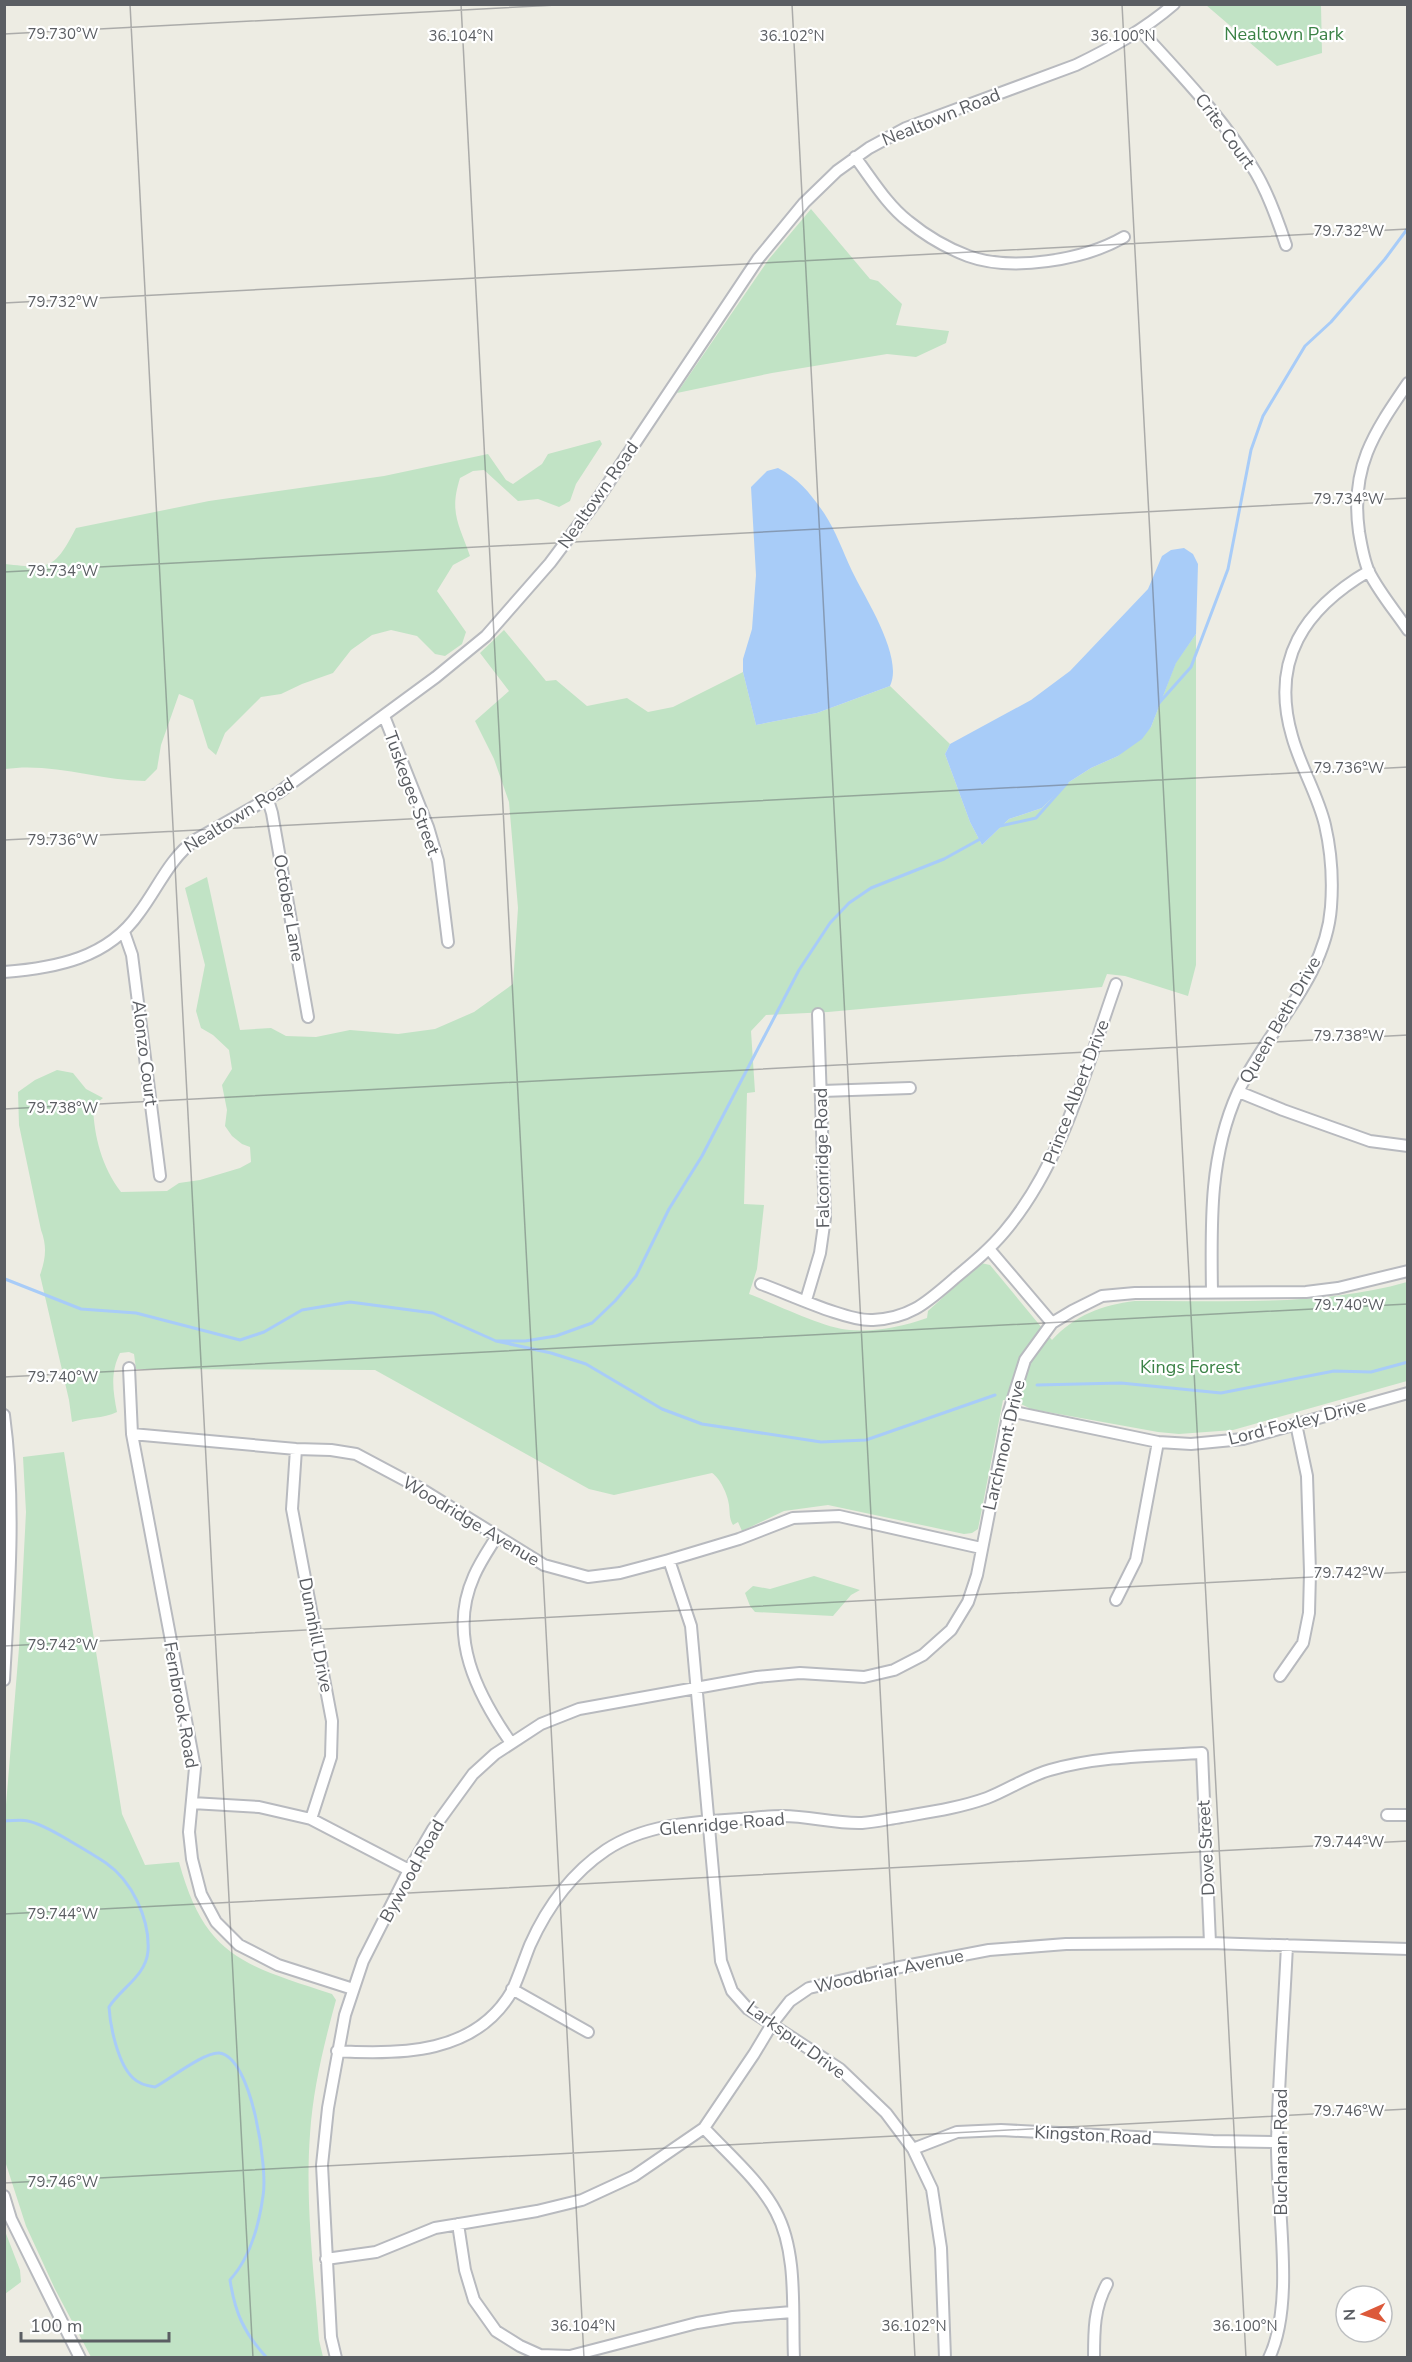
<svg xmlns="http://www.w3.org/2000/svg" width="1412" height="2362" font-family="'Nunito Sans',sans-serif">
	<rect width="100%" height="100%" fill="#edece3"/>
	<path fill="#c1e3c5" d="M1206 5H1321L1322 53 1277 66Z
		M811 209 870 279 878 281 902 304 896 325 949 331 946 343 916 357 887 354 772 373 677 393 769 259Z
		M600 440 602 444 576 484 570 501 559 507 538 499 518 501 484 470 473 471 460 478C449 513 459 524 470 556L453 565 437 591 466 632 462 644 445 656 435 654 417 636 391 630 372 635 351 650 333 673 302 684 281 694 261 697 225 733 216 755 208 748 193 700 179 694 161 745 157 769 145 781C98 780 51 762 5 769V564C50 569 54 570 76 528L209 501 384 476 488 454 506 480 513 484 542 464 548 454Z
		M504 630 546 681 556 680 587 706 627 698 648 712 673 707 743 672 756 725 817 713 890 686 950 744 945 754 970 822 982 845 1009 819 1042 808 1066 784 1091 768 1118 756 1151 727 1176 662 1196 634V965L1188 996 1125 976 1107 974 1102 987 828 1012 766 1015 751 1031 755 1092 747 1093 744 1204 764 1205 757 1269 749 1294C776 1304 823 1328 850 1330 877 1332 901 1327 927 1318L928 1311 981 1263 990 1265 1052 1340C1075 1315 1102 1305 1135 1301 1226 1300 1319 1307 1407 1282V1381L1233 1430 1179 1434 1158 1432 1031 1409 1021 1404 1003 1400 978 1529 972 1533 964 1534 828 1505 784 1511 742 1531 738 1522 733 1525C729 1518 730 1513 729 1505 728 1495 720 1478 712 1473L614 1495 589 1489 375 1370 136 1369 134 1354 129 1352 120 1353C110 1373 113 1391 117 1412 103 1419 87 1417 72 1422L69 1400 40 1275C46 1258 47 1246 41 1230L19 1125 18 1092 35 1080 57 1070 73 1073 86 1089 103 1098 93 1106C94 1137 102 1167 121 1192L167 1191 179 1183 200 1180 240 1168 251 1162 250 1147 242 1144 232 1136 225 1126 227 1110 222 1085 232 1069 229 1050 213 1035 201 1028 196 1011 205 965 185 888 207 877 240 1030 271 1028 286 1036 316 1037 350 1030 398 1034 435 1029 474 1012 513 984 518 908 509 802 494 759 475 721 509 691 480 653Z
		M64 1452 122 1814 145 1865 179 1862C205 1958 245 1965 332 1994L336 2000C324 2044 313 2089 310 2134 305 2202 314 2272 319 2340L323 2357H91L55 2289 26 2226 5 2161 4 1829 19 1648 26 1512 23 1457Z
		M814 1576 860 1590 851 1595 833 1616 755 1612 750 1606 745 1593 753 1586 770 1589Z
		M5 2231 20 2270 21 2282 5 2294Z"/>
	<path fill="#a8ccf8" d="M778 468C799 479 810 493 824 513 836 531 843 552 852 571 865 598 904 657 890 686L817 713 756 725 743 672V659L752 629 756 575 751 487 767 471Z
		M1184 548 1193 554 1198 564 1196 634 1176 663 1151 727 1142 739 1118 756 1091 768 1066 784 1042 808 1009 819 982 845 970 822 945 754 950 744 1031 700 1070 671 1148 589 1162 556 1171 550Z"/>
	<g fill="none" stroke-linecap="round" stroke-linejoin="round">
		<path stroke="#a8ccf8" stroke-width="3" d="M1159 703 1191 667 1228 569 1251 450 1263 416 1305 346 1331 322 1385 259 1408 228
			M1000 826 1036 818 1067 783
			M5 1279 81 1309 136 1313 240 1340 264 1332 302 1310 350 1302 433 1313 496 1341 551 1353 586 1364 662 1409 702 1424 821 1442 866 1440 995 1395
			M496 1341H525L556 1336 592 1323 615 1301 636 1276 669 1209 702 1156 799 970 830 923 849 903 871 888 944 859 982 838
			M1037 1385 1121 1383 1221 1393 1334 1371 1371 1372 1408 1362
			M5 1821C13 1821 21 1819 28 1821 42 1824 58 1834 70 1841 82 1848 94 1855 106 1863 132 1881 150 1919 148 1951 146 1976 121 1988 109 2007 110 2026 118 2064 133 2078 139 2084 147 2086 155 2087 170 2079 204 2052 219 2053 252 2056 268 2169 263 2196 259 2225 250 2258 230 2280 235 2313 244 2333 267 2358"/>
		<defs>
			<path id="minor" d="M1141 31C1182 76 1225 120 1256 173 1269 195 1278 221 1286 245
				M855 157C871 178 887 205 908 221 925 235 947 248 968 256 1012 272 1084 260 1124 237
				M1408 383C1373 434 1350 468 1359 532 1361 544 1364 561 1369 572 1379 592 1395 611 1408 630
				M384 716 428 827 438 861 448 942
				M268 800 272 813 308 1017
				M124 932 132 955 160 1176
				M4 972C56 968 108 958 139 913 158 888 169 859 195 840L278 793 436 677 486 636 550 563 595 503 758 259 804 203 837 171 869 148 906 128 1076 65C1111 48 1144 30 1174 4
				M822 1091 910 1088
				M1239 1092 1283 1110 1370 1141 1408 1146
				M989 1249 1052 1323
				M761 1284C787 1293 848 1322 873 1320 911 1318 927 1302 955 1278 973 1263 990 1249 1005 1231 1063 1162 1086 1068 1116 984
				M1212 1292C1211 1223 1209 1156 1238 1092 1267 1030 1326 978 1331 907 1333 881 1331 851 1325 825 1318 795 1300 766 1292 736 1270 660 1304 609 1369 571
				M806 1300 820 1253 825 1218 818 1014
				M129 1368 132 1434 195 1768 189 1832 192 1859 201 1894 216 1922 239 1945 278 1965 353 1989
				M1009 1411 1158 1442 1191 1444 1243 1439 1408 1393
				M4 1415C16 1503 9 1592 4 1680
				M132 1434 296 1449 331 1450 356 1454 418 1487 544 1565 588 1577 620 1573 669 1560 739 1539 793 1518 839 1516 981 1548
				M296 1449 292 1509 332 1721 331 1757 311 1819
				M497 1536C489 1549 480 1562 474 1576 447 1636 477 1694 511 1743
				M669 1560 691 1626 721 1961 732 1991 748 2009 840 2069 886 2113 913 2149 932 2189 941 2248 945 2358
				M1116 1600 1136 1560 1158 1442
				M1280 1676 1303 1643 1309 1613 1310 1572 1307 1476 1296 1424
				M192 1803 259 1807 311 1819 409 1870
				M1387 1815H1408
				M512 1989 588 2032
				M337 2051C401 2055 476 2054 512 1991 519 1976 524 1960 530 1945 547 1907 572 1873 606 1850 645 1824 694 1822 739 1819 753 1818 768 1816 783 1816 809 1816 836 1824 862 1823 875 1822 888 1819 901 1817 930 1812 959 1808 987 1798 1008 1790 1028 1776 1050 1770 1099 1756 1151 1756 1202 1753L1210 1943
				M704 2128C728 2154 760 2181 776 2212 798 2253 792 2312 794 2358
				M913 2149 957 2132 1001 2130 1213 2141 1277 2142
				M4 2196 11 2219 80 2358
				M458 2224 465 2270 474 2300 496 2331 520 2346 540 2355 570 2356 697 2323 733 2317 792 2312
				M326 2259 376 2252 435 2228 537 2211 582 2200 634 2176 704 2128 754 2054 772 2024 790 2001 809 1988 895 1968 989 1950 1066 1944 1210 1943 1408 1949
				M336 2358 331 2337 322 2165 328 2108 345 2015 363 1961 409 1870 433 1829 473 1774 495 1754 541 1724 579 1709 757 1677 800 1673 864 1677 894 1670 923 1655 951 1630 968 1602 977 1575 1009 1411 1025 1360 1052 1323 1072 1311 1102 1296 1135 1293 1306 1292 1338 1288 1408 1271
				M1094 2358C1094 2330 1094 2308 1107 2284
				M1269 2358C1296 2302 1276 2204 1277 2141 1279 2076 1284 2010 1287 1945"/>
		</defs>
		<use href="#minor" stroke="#b8babf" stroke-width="14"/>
		<use href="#minor" stroke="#fff" stroke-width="10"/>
	</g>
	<path fill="none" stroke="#5b5e63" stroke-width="1.5" stroke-opacity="0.45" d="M130 4 253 2358M461 4 584 2358M792 4 915 2358M1122 4 1246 2358M4 34 576 4M4 303 1408 229M4 572 1408 498M4 840 1408 767M4 1109 1408 1035M4 1377 1408 1304M4 1646 1408 1572M4 1914 1408 1841M4 2183 1408 2109"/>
	<g text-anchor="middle" stroke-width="4.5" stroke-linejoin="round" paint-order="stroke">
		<g font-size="18" fill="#3b8246" stroke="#fff">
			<text x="1284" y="40">Nealtown Park</text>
			<text x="1190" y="1373">Kings Forest</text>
		</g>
		<g font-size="18" fill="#5b5e63" stroke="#fff">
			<text transform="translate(941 117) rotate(-22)" y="6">Nealtown Road</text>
			<text transform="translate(1225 131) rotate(54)" y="6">Crite Court</text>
			<text transform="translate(598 495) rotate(-55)" y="6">Nealtown Road</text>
			<text transform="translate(412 793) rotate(70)" y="6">Tuskegee Street</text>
			<text transform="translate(239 815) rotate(-32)" y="6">Nealtown Road</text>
			<text transform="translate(289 908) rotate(80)" y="6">October Lane</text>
			<text transform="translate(1280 1020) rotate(-60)" y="6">Queen Beth Drive</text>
			<text transform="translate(145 1053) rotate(83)" y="6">Alonzo Court</text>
			<text transform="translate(1076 1092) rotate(-69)" y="6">Prince Albert Drive</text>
			<text transform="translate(822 1158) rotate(-91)" y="6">Falconridge Road</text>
			<text transform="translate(1297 1422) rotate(-14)" y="6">Lord Foxley Drive</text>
			<text transform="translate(1004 1445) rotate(-77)" y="6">Larchmont Drive</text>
			<text transform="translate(471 1521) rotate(31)" y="6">Woodridge Avenue</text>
			<text transform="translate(316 1635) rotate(79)" y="6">Dunnhill Drive</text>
			<text transform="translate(181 1705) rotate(80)" y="6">Fernbrook Road</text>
			<text transform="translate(722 1824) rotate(-5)" y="6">Glenridge Road</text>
			<text transform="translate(1206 1848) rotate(-93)" y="6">Dove Street</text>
			<text transform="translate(412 1871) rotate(-61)" y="6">Bywood Road</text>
			<text transform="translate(889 1971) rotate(-12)" y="6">Woodbriar Avenue</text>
			<text transform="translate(796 2040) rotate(36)" y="6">Larkspur Drive</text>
			<text transform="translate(1093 2135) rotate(3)" y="6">Kingston Road</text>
			<text transform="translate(1281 2152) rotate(-90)" y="6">Buchanan Road</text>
		</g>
	</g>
	<g font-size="15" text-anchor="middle" fill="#5b5e63" stroke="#fff" stroke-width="4.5" stroke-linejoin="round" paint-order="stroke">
		<text x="63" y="39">79.730°W</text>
		<text x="461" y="41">36.104°N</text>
		<text x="792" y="41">36.102°N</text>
		<text x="1123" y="41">36.100°N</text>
		<text x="1349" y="236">79.732°W</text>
		<text x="63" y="307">79.732°W</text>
		<text x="1349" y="504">79.734°W</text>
		<text x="63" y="576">79.734°W</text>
		<text x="1349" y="773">79.736°W</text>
		<text x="63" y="845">79.736°W</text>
		<text x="1349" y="1041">79.738°W</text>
		<text x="63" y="1113">79.738°W</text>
		<text x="1349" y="1310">79.740°W</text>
		<text x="63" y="1382">79.740°W</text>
		<text x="1349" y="1578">79.742°W</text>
		<text x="63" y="1650">79.742°W</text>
		<text x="1349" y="1847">79.744°W</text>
		<text x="63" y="1919">79.744°W</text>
		<text x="1349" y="2116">79.746°W</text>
		<text x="63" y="2187">79.746°W</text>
		<text x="583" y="2331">36.104°N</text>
		<text x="914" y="2331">36.102°N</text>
		<text x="1245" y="2331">36.100°N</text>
	</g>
	<rect width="1412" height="2362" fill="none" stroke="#5b5e63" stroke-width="12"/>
	<g transform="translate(1364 2314) rotate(267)"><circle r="28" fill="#ffffff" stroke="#bdbfc1" stroke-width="1.5"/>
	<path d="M0-4.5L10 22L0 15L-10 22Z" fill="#dc593a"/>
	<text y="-9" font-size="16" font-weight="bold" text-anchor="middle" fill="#5b5e63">N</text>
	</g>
	<path d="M21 2332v9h148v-9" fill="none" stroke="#5b5e63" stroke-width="3"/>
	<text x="30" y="2332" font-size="18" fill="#5b5e63" stroke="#ffffff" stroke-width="4.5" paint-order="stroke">100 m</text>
</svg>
